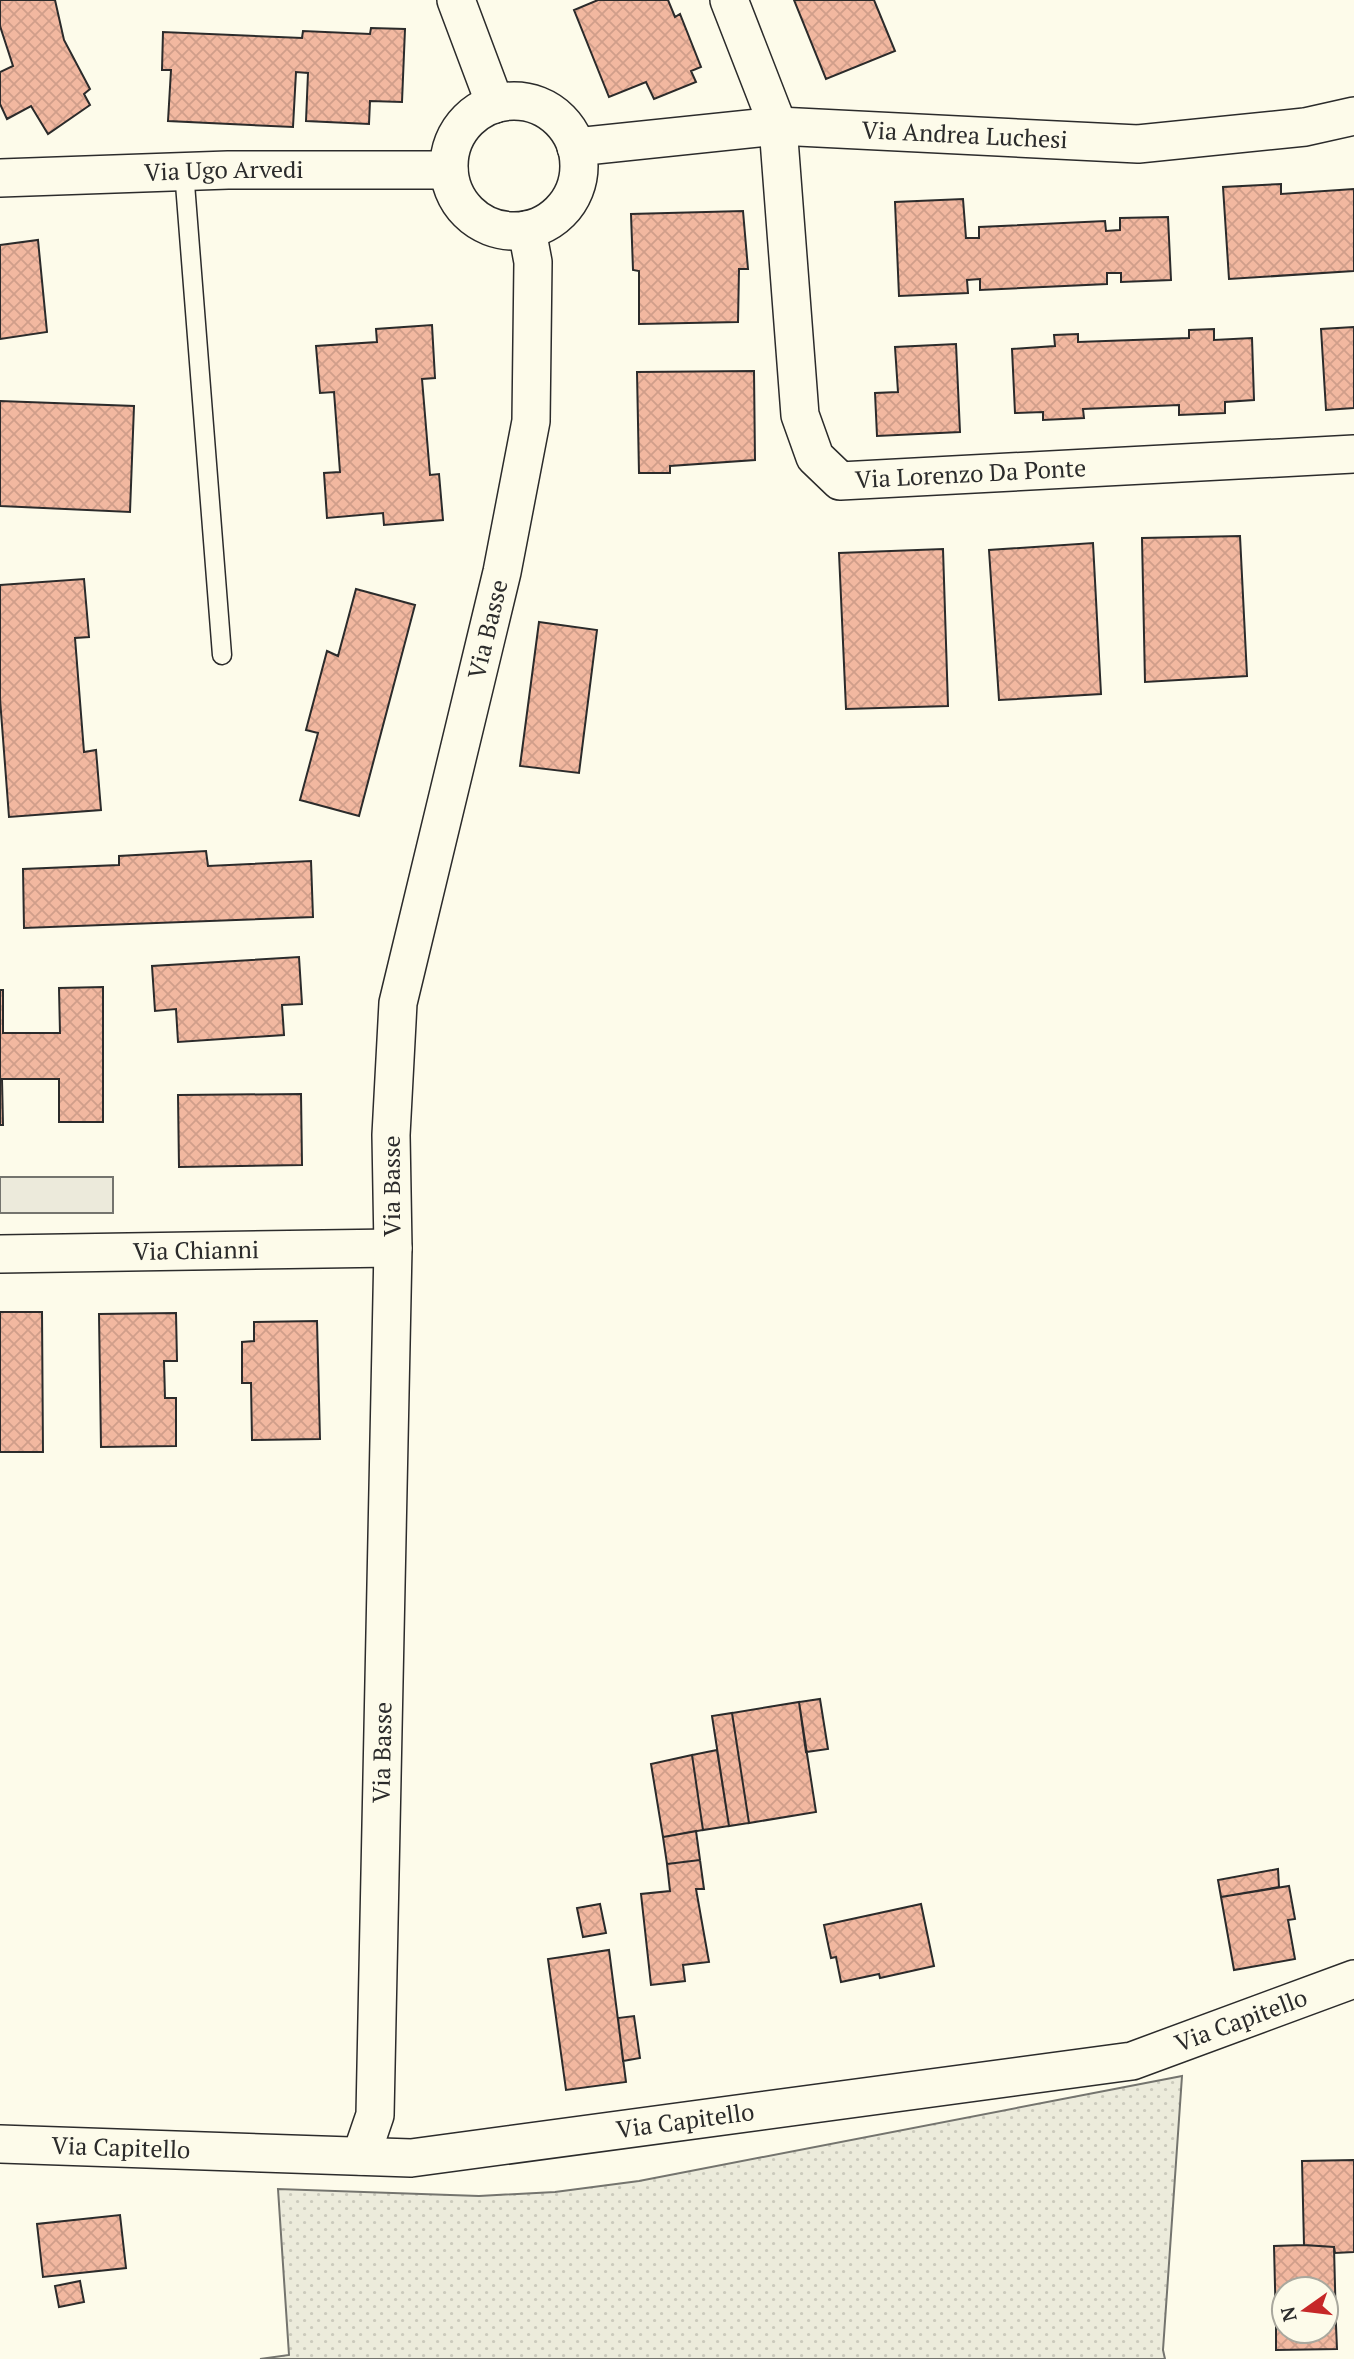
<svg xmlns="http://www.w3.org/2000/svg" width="1354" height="2359" font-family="'PT Serif',serif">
	<defs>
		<pattern id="grass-dots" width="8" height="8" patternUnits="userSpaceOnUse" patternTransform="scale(1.75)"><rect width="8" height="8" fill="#ecebdb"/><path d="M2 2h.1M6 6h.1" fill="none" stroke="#cbcabc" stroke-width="1.8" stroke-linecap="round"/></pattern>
		<pattern id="building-cross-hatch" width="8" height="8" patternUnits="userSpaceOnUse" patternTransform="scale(1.75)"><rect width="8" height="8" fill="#f2b8a0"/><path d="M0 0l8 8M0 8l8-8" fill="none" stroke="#d09e8a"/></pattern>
	</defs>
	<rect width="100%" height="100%" fill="#fdfbea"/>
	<path fill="url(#grass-dots)" stroke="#74746e" stroke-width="2" d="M1182 2076 1163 2350 1165 2359H260L289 2355 278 2189 479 2196 555 2192 639 2181Z"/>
	<path fill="#eceadb" stroke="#74746e" stroke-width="2" d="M0 1177H113V1213H0Z"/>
	<path fill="url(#building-cross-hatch)" stroke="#2b2b2b" stroke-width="2" d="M0 0H55L64 40 90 89 84 94 90 105 48 134 31 106 7 119 0 104V72L13 66 0 26Z
		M598 0H668L675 17 680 14 701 67 691 71 696 82 654 99 646 82 609 97 574 10Z
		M794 0H874L895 51 826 79Z
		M371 28 405 29 402 102 370 101 369 124 306 121 308 73 296 72 293 127 168 121 171 70H162L163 32 302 38 303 31 370 34Z
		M1281 184V194L1354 189V271L1229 279 1223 187Z
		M963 199 966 238H979V227L1105 221 1106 231 1120 230V218L1168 217 1171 280 1121 282V273H1107V284L980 290V279L967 280 968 293 899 296 895 202Z
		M743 211 748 269H739L738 322 639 324V271L633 270 631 214Z
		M38 240 47 332 0 339V245Z
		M432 325 435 378 422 379 430 475 439 474 443 520 384 525 383 513 327 518 324 473 340 472 334 392 320 393 316 346 377 342 376 329Z
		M1354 327V408L1326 410 1321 329Z
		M1214 329V340L1252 338 1254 400 1225 402V413L1179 415V405L1083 409 1084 418 1043 420V412L1015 413 1012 349 1055 346 1054 335 1078 334V342L1189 338V330Z
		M956 344 960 432 877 436 875 393 898 392 895 347Z
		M754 371 755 460 670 466V473H639L637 372Z
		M0 401 134 406 130 512 0 506Z
		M1240 536 1247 676 1145 682 1142 538Z
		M1093 543 1101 694 999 700 989 550Z
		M943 549 948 706 846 709 839 553Z
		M84 579 89 637 75 638 84 752 96 750 101 810 9 817 0 699V585Z
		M356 589 415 605 359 816 300 800 318 733 306 730 327 651 338 656Z
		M539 622 597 630 579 773 520 766Z
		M206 851 208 866 311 861 313 917 24 928 23 869 119 865V856Z
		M299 957 302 1004 282 1005 284 1035 178 1042 176 1009 155 1011 152 966Z
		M103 987V1122H59V1079H2L3 1125H0V990H3V1033H60L59 988Z
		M301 1094 302 1165 179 1167 178 1095Z
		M0 1312H42L43 1452H0Z
		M176 1313 177 1361H164L165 1398H176V1446L101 1447 99 1314Z
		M317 1321 320 1439 252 1440 251 1383H242V1342L254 1341V1322Z
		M820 1699 828 1749 806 1752 799 1702Z
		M799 1702 816 1812 749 1823 732 1713Z
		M732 1713 749 1823 729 1826 712 1716Z
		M717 1750 729 1826 703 1830 692 1755Z
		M692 1755 703 1830 663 1837 651 1764Z
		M696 1831 700 1860 667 1864 663 1837Z
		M700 1860 704 1889H696L709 1962 683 1965 685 1981 651 1985 641 1894 670 1891 667 1864Z
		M1278 1869 1279 1887 1221 1897 1218 1880Z
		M1289 1886 1295 1919 1288 1920 1295 1959 1234 1970 1221 1897Z
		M600 1904 606 1933 583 1937 577 1908Z
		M921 1904 934 1966 880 1978 879 1974 841 1982 836 1957 831 1958 824 1925Z
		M609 1950 626 2082 566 2090 548 1959Z
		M634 2016 640 2058 623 2061 618 2018Z
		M1354 2160V2252L1335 2253 1334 2247 1304 2245 1302 2161Z
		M120 2215 126 2268 43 2277 37 2224Z
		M1304 2245 1334 2247 1336 2325H1326V2289H1284V2326H1276L1274 2246Z
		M80 2281 84 2302 59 2307 55 2286Z
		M1326 2325H1336L1337 2349 1276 2350V2326H1284V2331H1326Z"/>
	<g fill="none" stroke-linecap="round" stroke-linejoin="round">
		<defs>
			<path id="service" d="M184 171 222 655"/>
			<g id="minor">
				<path d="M456 0 495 104"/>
				<path id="s1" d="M729 0 778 126 800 415 815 457 840 481 1354 454"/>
				<circle cx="514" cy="166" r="65"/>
				<path id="s2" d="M576 147 778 126 1138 144 1305 127 1354 116"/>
				<path id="s3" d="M0 178 228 170H449"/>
				<path id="s4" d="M0 1254 393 1248"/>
				<path id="s5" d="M0 2144 411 2158 1132 2061 1354 1979"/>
				<path id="s6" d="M361 2156 375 2115 393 1248 391 1135 398 1003 502 572 531 421 533 262 527 230"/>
			</g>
		</defs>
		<use href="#service" stroke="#2b2b2b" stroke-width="21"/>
		<use href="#minor" stroke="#2b2b2b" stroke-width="40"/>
		<use href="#service" stroke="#fdfbea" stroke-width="18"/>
		<use href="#minor" stroke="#fdfbea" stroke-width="37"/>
	</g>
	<g text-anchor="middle" stroke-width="5" stroke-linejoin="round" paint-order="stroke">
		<g font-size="24" fill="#2b2b2b" stroke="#fdfbea">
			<text dy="8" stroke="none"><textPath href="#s2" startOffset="390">Via Andrea Luchesi</textPath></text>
			<text dy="8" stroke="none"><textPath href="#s3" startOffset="224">Via Ugo Arvedi</textPath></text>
			<text dy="8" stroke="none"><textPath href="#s1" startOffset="635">Via Lorenzo Da Ponte</textPath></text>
			<text dy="8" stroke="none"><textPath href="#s6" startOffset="1540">Via Basse</textPath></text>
			<text transform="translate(392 1186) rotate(-90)" y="8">Via Basse</text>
			<text dy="8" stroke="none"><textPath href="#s4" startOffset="196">Via Chianni</textPath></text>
			<text dy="8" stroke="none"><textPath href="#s6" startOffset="406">Via Basse</textPath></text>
			<text dy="8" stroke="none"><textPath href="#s5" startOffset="1255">Via Capitello</textPath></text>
			<text dy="8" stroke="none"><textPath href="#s5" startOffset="688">Via Capitello</textPath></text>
			<text dy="8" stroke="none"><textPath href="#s5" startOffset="121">Via Capitello</textPath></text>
		</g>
	</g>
	<g transform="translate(1305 2310) rotate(256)"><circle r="33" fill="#fdfbea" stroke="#a9a89e" stroke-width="2"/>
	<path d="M0-5L12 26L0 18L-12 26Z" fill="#c62828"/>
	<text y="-10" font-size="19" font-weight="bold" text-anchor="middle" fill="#2b2b2b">N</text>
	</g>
</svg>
